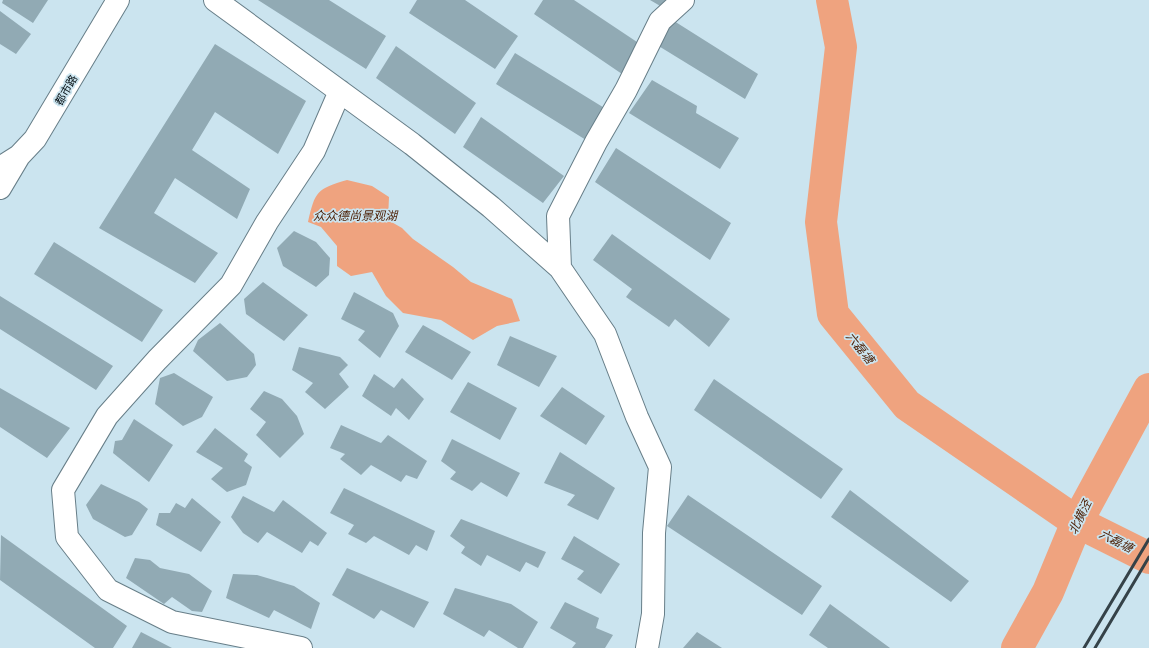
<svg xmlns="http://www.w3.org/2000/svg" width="1149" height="648" font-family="'Exo 2','Noto Sans SC',sans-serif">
	<rect width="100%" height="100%" fill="#cbe4ef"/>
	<path fill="#efa37f" d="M347 180 372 186 389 197 388 220 402 228 413 239 453 267 471 282 512 299 520 321 497 326 473 340 441 320 403 313 386 296 372 272 351 276 337 266V246L321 227 308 222C315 191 317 189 347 180Z"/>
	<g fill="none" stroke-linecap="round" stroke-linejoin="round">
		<path stroke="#efa37f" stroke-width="32" d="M832 0 841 47 821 222 833 314 907 405 1077 522 1149 558
			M1017 648 1048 592 1077 522 1149 389"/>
	</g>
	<path fill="#91aab4" d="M3 0H48L33 23 2 3Z
		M258 0H329L386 36 366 69Z
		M417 0H465L518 36 495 69 409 13Z
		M543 0H574L640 44 622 74 534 14Z
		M650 0H667L662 7Z
		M0 11 31 34 16 54 0 44Z
		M674 21 758 74 745 99 657 45Z
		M215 44 306 101 278 154 215 112 192 150 250 189 237 219 175 178 154 213 218 253 195 283 99 228Z
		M396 46 476 103 455 134 376 78Z
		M515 53 606 109 586 140 496 84Z
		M652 80 697 106 696 113 739 138 720 169 629 113Z
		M481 117 564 176 543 203 463 147Z
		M616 148 731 223 710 260 595 182Z
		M294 231 316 242 330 258 329 275 316 287 283 266 277 248Z
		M612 234 730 319 709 347 675 319 669 327 626 297 632 289 593 260Z
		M54 242 163 310 142 342 34 274Z
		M263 282 308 315 284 341 246 314 244 299Z
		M354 292 393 313 399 326 380 358 358 340 365 331 341 319Z
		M0 296 113 366 96 390 0 329Z
		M220 323 254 354 256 365 247 377 227 381 193 351 198 340Z
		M423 325 471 352 452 380 405 352Z
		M510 336 557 356 539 387 497 365Z
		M299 347 340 357 348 365 339 374 349 387 325 409 305 392 313 383 292 370Z
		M174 373 213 397 202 417 183 426 155 404 160 378Z
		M374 374 394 388 402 378 424 399 409 420 396 408 391 416 362 396Z
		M714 379 843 469 821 499 694 410Z
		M468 382 517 408 500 440 450 412Z
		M562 387 605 416 586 445 540 416Z
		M0 388 70 428 47 458 0 427Z
		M264 391 282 399 297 416 304 434 280 458 256 435 266 422 250 409Z
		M134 419 173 445 149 482 113 453 115 441 122 440Z
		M341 425 381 443 388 435 427 461 417 479 406 475 401 482 371 465 361 475 340 459 345 454 330 448Z
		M215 428 248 454 244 461 252 467 246 485 227 492 211 479 223 468 196 452Z
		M452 439 520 473 507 497 481 482 472 491 450 479 456 472 441 461Z
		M560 452 615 488 598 520 567 505 575 495 544 483Z
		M101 484 139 502 148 509 132 535 125 537 93 519 86 505Z
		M344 488 435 531 427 551 416 545 409 555 374 536 366 543 348 534 354 525 330 513Z
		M850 490 969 581 951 602 831 517Z
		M688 495 822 586 802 615 667 526Z
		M243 496 274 512 283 500 327 533 318 546 310 541 302 553 267 532 258 543 243 533 231 517Z
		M192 498 221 522 201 552 156 525 159 513H170L176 503 185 508Z
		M461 519 546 552 538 568 526 562 520 572 487 555 481 566 461 553 465 547 450 536Z
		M1 535 127 626 113 648H95L0 580Z
		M574 536 620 564 601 594 577 579 584 571 561 559Z
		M135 558 150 560 160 568 189 574 212 591 202 612 192 611 172 597 164 604 126 578Z
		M347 568 429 602 414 628 381 610 374 619 332 595Z
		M233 574 257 575 294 586 320 603 311 629 274 610 269 618 226 598Z
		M455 588 511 604 538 622 523 648H518L489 630 484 637 443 614Z
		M565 602 599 618 596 628 613 635 605 648H572L576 643 550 628Z
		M830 604 890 648H828L809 635Z
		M141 632 172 648H132Z
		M697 632 722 648H683Z"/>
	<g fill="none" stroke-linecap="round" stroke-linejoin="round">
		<defs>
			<path id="minor" d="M215 0 412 144 491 207 560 268 605 334 637 417 660 467 654 533 653 614 647 648
				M0 168 19 156 35 139 118 0
				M0 188 19 156
				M560 268 558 216 596 142 626 90 660 21 683 0
				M301 648 172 622 108 590 67 537 63 490 107 416 157 360 231 285 267 222 314 151 340 91"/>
		</defs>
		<use href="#minor" stroke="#677e88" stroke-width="24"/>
		<use href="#minor" stroke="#fff" stroke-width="22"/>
		<path stroke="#354248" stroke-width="3" d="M1084 648 1149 539
			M1095 648 1149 557"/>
	</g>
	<g text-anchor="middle" stroke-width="3.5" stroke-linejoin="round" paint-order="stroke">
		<g font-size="11" fill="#071014" stroke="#cbe4ef">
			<text transform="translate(66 90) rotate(-60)" y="4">都市路</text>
		</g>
		<g font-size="12" font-style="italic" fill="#4b1d02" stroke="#cbe4ef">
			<text x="355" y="220">众众德尚景观湖</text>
			<text transform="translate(860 348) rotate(51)" y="4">六磊塘</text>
			<text transform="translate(1080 517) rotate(-64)" y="4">北横泾</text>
			<text transform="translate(1116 541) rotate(27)" y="4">六磊塘</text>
		</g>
	</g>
</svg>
